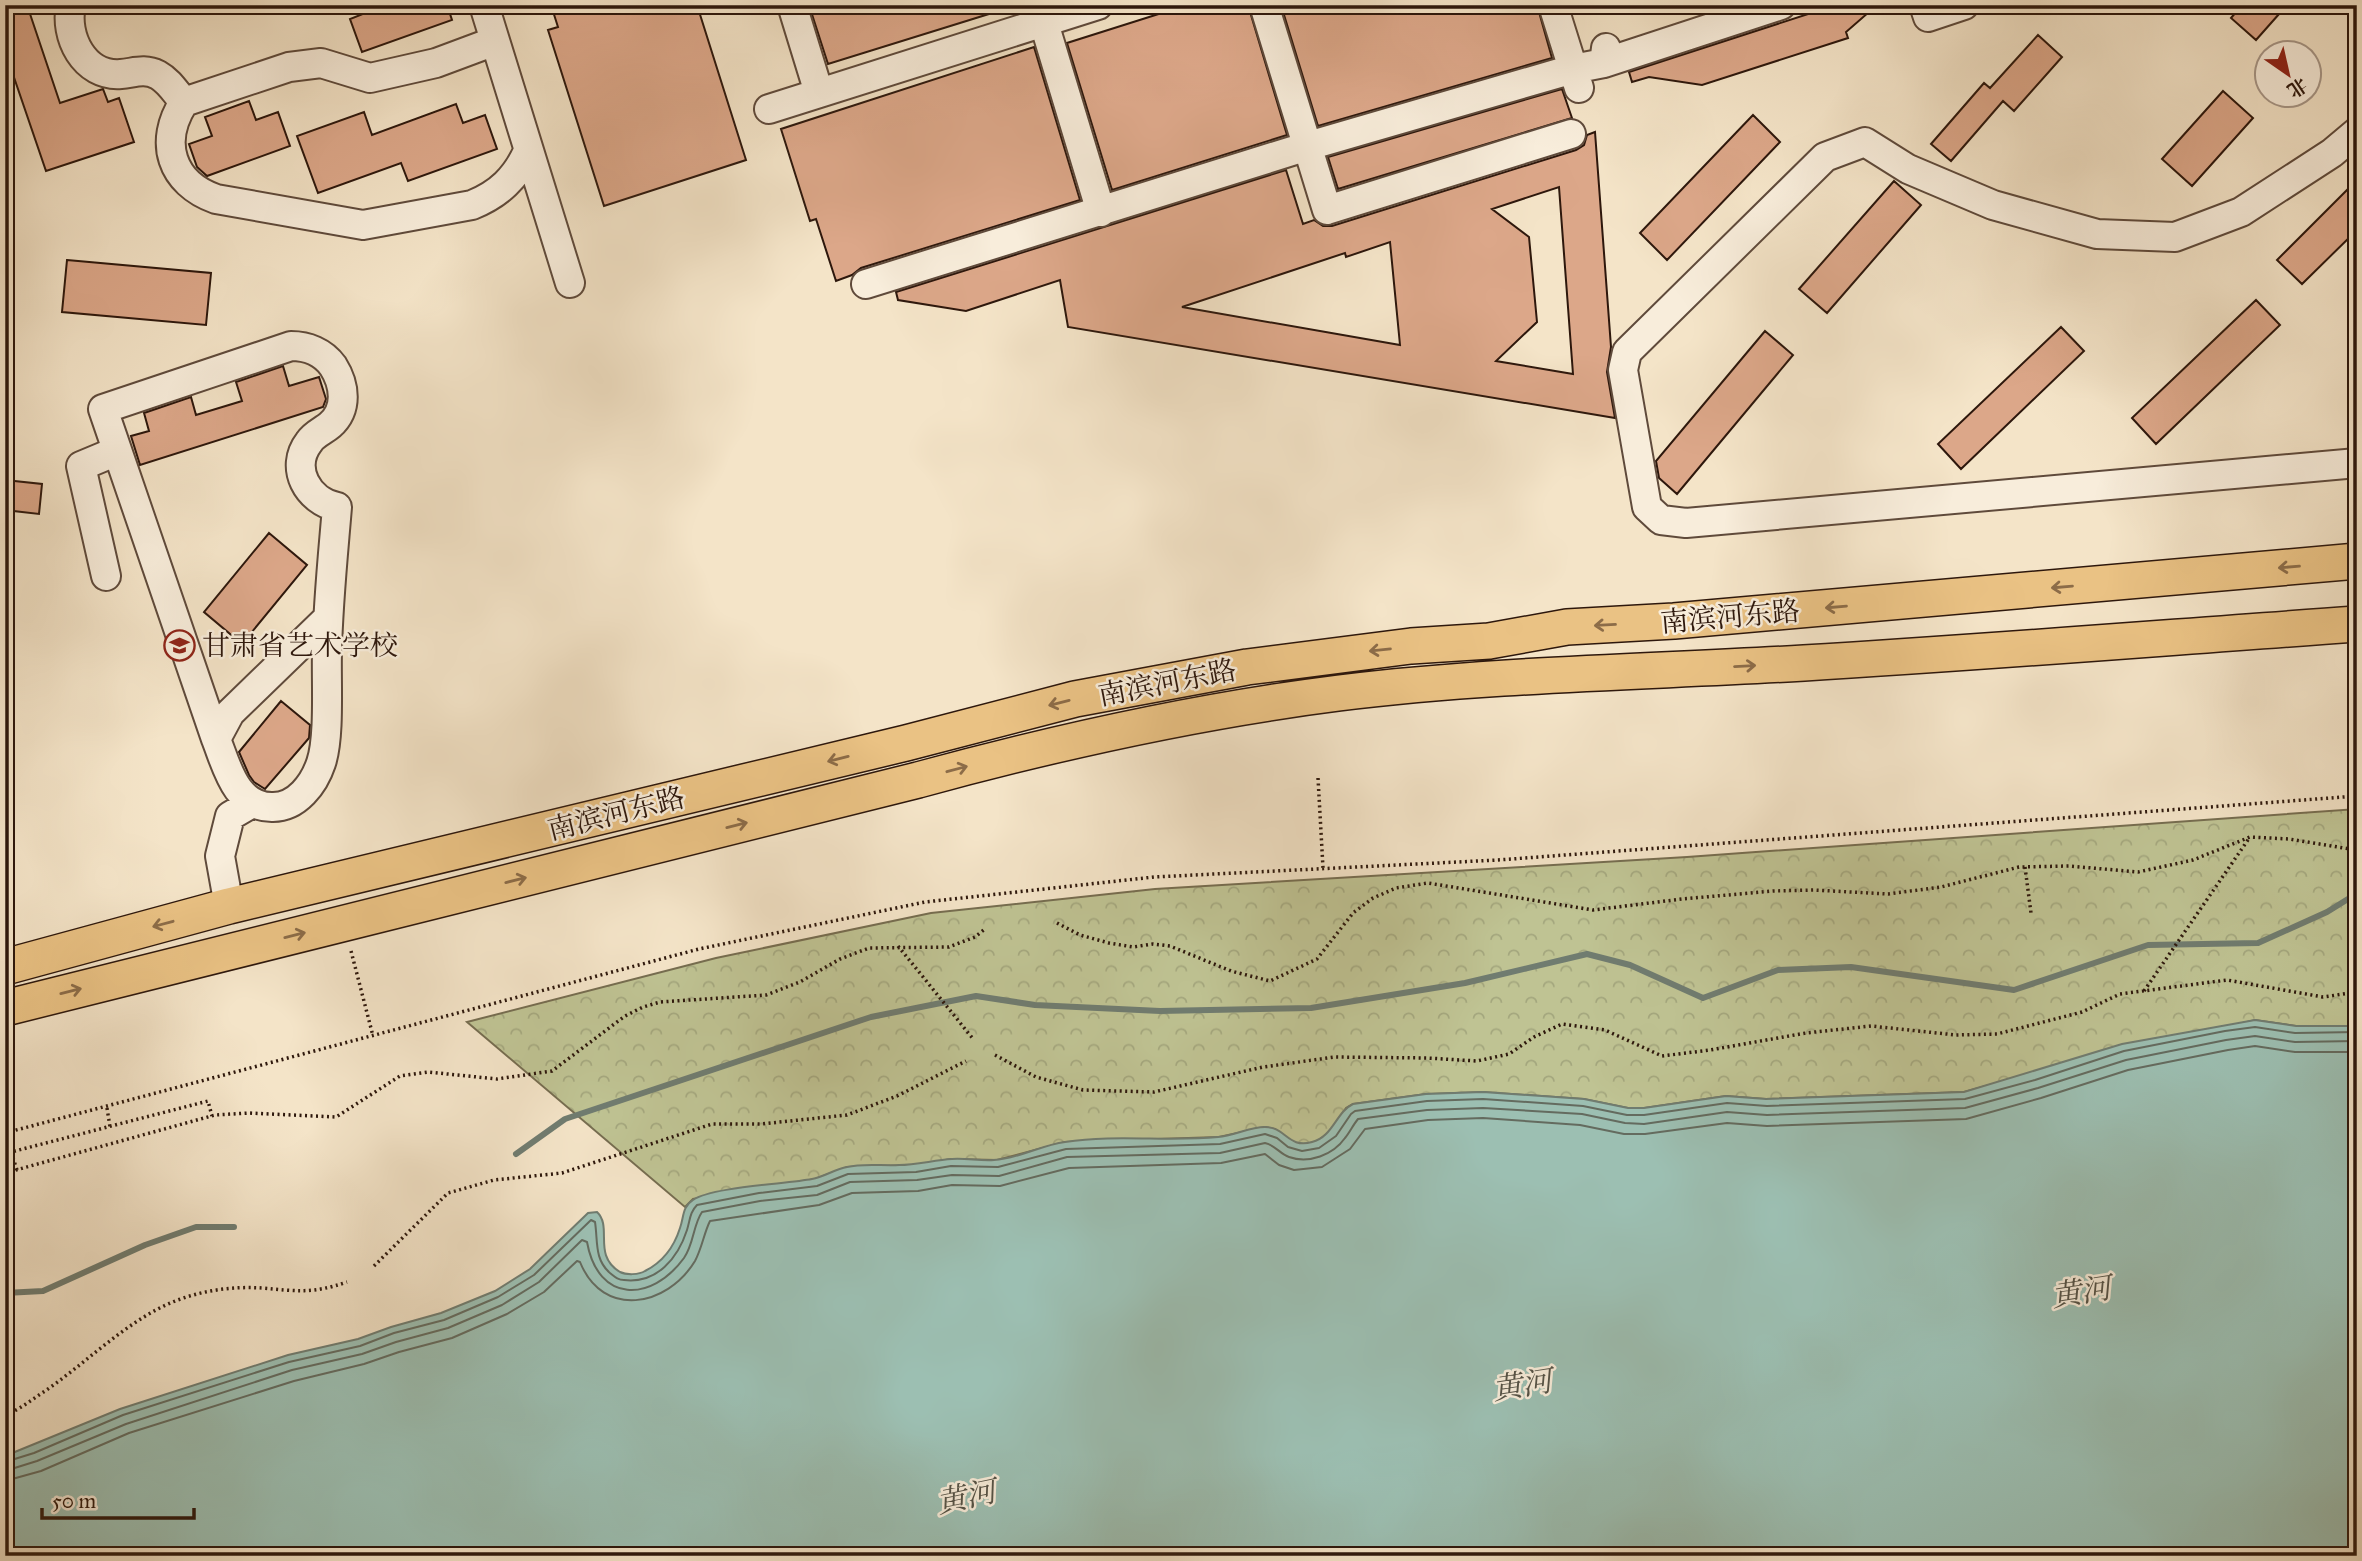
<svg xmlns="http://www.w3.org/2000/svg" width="2362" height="1561" font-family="'IM FELL Great Primer','Noto Serif SC',serif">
	<defs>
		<pattern id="forest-crowns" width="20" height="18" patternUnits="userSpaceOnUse" patternTransform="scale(1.75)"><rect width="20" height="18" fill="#bfc393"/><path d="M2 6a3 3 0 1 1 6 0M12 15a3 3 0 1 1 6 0" fill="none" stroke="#a4a77e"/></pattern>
	</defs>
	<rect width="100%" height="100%" fill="#f4e4c8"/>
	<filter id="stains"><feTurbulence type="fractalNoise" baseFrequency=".00286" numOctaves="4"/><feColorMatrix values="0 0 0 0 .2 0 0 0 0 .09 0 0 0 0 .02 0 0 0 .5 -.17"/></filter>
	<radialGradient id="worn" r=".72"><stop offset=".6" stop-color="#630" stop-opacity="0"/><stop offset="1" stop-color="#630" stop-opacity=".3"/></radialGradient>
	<path fill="url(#forest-crowns)" stroke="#766d50" stroke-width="2" d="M2357 809V1026H2296L2255 1020 2033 1073 1964 1092 1766 1099 1726 1096 1644 1108H1628L1584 1099 1483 1092 1426 1094 1353 1104 1346 1108 1332 1130 1316 1142 1301 1145 1291 1141 1275 1129 1265 1127 1219 1137 1065 1142 997 1160 951 1159 916 1165 847 1167 815 1179 693 1199 685 1207 467 1022 716 958 931 913 1155 889 1687 857Z"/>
	<path fill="#9cbfb2" stroke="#707c70" stroke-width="2" d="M2255 1020 2296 1026H2357V1556H5V1456L120 1409 288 1355 358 1339 391 1327 441 1313 495 1291 530 1269 588 1213 597 1212C613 1227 592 1255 620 1272 626 1275 639 1275 645 1271 663 1262 674 1247 680 1228 684 1217 682 1207 693 1200 711 1187 786 1184 812 1179 824 1177 835 1169 847 1167 863 1163 883 1166 899 1165 917 1165 934 1160 952 1159 966 1158 980 1161 994 1160 1018 1159 1041 1145 1065 1142 1116 1134 1168 1142 1218 1137 1234 1136 1249 1127 1265 1127 1286 1127 1288 1149 1312 1142 1333 1137 1336 1112 1353 1104L1426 1094 1483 1092 1584 1099 1628 1108H1644L1726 1096 1766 1099 1964 1092 2122 1044Z"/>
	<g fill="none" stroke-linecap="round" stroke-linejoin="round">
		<path stroke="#646b5f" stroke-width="2" d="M5 1462 34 1453 123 1415 289 1362 360 1346 394 1333 444 1320 498 1297 534 1275 591 1220 595 1222C598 1241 594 1259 610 1273 615 1277 618 1280 624 1280 657 1284 678 1258 687 1230 690 1220 690 1212 697 1205L759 1193 817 1186 848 1174 916 1172 951 1166 998 1167 1066 1149 1220 1144 1265 1134 1277 1138 1288 1147 1302 1151 1319 1148 1336 1136 1351 1114 1355 1111 1427 1101 1483 1099 1583 1106 1627 1115H1644L1727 1103 1767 1106 1965 1099 2035 1080 2124 1051 2225 1031 2255 1027 2295 1033 2357 1032
			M5 1471 37 1461 126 1424 292 1370 362 1354 396 1342 448 1328 502 1305 539 1282 582 1240 587 1242C598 1303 651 1303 684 1258 694 1244 693 1225 702 1212L760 1201 817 1195 850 1182 917 1180 952 1175 999 1176 1067 1157 1220 1153 1265 1143C1275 1145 1280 1154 1289 1157 1309 1164 1333 1155 1345 1138 1350 1132 1353 1125 1358 1119L1427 1110 1483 1108 1582 1114 1625 1123 1644 1124 1727 1112 1767 1115 1965 1108 2038 1088 2126 1060 2226 1040 2255 1036 2295 1042 2357 1041
			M5 1481 41 1471 129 1433 294 1381 364 1364 399 1352 452 1338 507 1314 544 1292 577 1261 580 1262C603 1319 667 1307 695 1261 702 1248 704 1233 710 1221L819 1205 852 1193 918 1191 952 1185 1000 1186 1069 1168 1221 1163 1265 1154 1279 1165 1294 1170 1322 1167 1350 1149 1365 1129 1428 1120 1483 1118 1580 1125 1624 1134H1645L1727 1123 1767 1126 1966 1119 2041 1098 2128 1070 2228 1050 2255 1046 2295 1052H2357"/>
		<path stroke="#707c70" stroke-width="6" d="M516 1154 565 1119 871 1017 976 996 1035 1005 1160 1011 1311 1008 1465 983 1587 954 1630 965 1703 998 1778 970 1851 967 2014 990 2148 945 2258 943 2327 912 2348 899 2357 897
			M5 1293 43 1291 145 1245 196 1227H234"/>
	</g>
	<path fill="#dca789" stroke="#2d170c" stroke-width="2" fill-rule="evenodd" d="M5 5H27L60 103 103 89 108 102 119 98 134 142 46 171 5 51Z
		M371 5H447L452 20 362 52 350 19 373 10Z
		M551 5H697L746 160 604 206 548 30 558 27Z
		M809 5H1004L1005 9 828 64Z
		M1187 5H1248L1287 135 1112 190 1067 43Z
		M1281 5H1537L1552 58 1318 126Z
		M1836 5H1877L1846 32 1848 38 1702 85 1649 77 1632 82 1629 72Z
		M2242 5H2287L2256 40 2231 18Z
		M2038 35 2062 57 2014 111 2003 101 1951 161 1931 144 1984 83 1990 88Z
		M1034 47 1080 200 861 268 852 275 836 281 816 219 810 221 781 129Z
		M1562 89 1572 118 1338 189 1328 157Z
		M2223 91 2253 118 2192 186 2162 159Z
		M249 101 256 120 278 112 290 146 207 176 197 167 189 144 212 136 205 117Z
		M456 104 463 123 485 115 497 149 408 181 401 163 318 193 297 136 364 112 372 135Z
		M1753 115 1780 142 1667 260 1640 233Z
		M1595 132 1611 347 1607 372 1615 418 1068 327 1060 280 966 311 898 300 896 292 1286 170 1303 224 1314 220 1323 226H1332L1576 150 1584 145 1587 135ZM1559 187 1573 374 1496 361 1537 322 1529 237 1492 209ZM1390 242 1400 345 1182 307 1345 253 1346 257Z
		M2357 180V230L2302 284 2277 260Z
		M1894 181 1921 205 1827 313 1799 289Z
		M67 260 211 273 206 325 62 312Z
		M2256 300 2280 325 2156 444 2132 418Z
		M2061 327 2084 351 1961 469 1938 444Z
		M1765 331 1793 355 1677 494 1659 478 1656 461Z
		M283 366 289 386 319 377 326 399 323 407 140 465 131 436 149 431 144 413 191 397 196 415 242 401 236 382Z
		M5 480 42 484 39 514 5 510Z
		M269 533 307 565 242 644 204 612Z
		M281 701 310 725 309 738 265 789 254 782 249 775 239 752Z"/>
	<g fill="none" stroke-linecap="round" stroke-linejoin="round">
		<defs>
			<path id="minor" d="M71 5C64 36 84 77 121 74 134 73 144 68 158 75 169 81 176 93 184 102
				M484 5 570 283
				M792 5 819 93
				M1264 5 1327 210 1571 134
				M1553 5 1579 88
				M1924 5 1928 17 1964 5
				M1044 23 1101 212
				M495 41 436 63 370 78 321 63 289 67 184 102C158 142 171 183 216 199L363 225 472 205C499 194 516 178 528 151
				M1604 63 1781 5
				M769 109 1098 5
				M2357 132 2332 153 2241 212 2175 237 2097 234 1993 205 1908 169 1865 142 1825 157 1627 352 1623 370 1647 507 1661 520 1686 523 2357 463
				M866 284 1308 146 1573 69 1604 63 1606 48
				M106 576 81 466 117 451
				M216 739 103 409 291 346C307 346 323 352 333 366 345 385 348 409 330 425 323 431 314 434 309 442 289 468 308 501 337 507 333 555 328 603 327 651 326 680 330 737 321 763 314 784 297 807 273 807 236 808 227 767 216 739L230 713 328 618
				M229 906 220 856 230 816 252 803"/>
			<path id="major" d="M5 967 229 906 906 743 1075 699 1247 667 1411 646 1489 641 1567 627 1674 621 2357 561
				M5 1008 918 780C1057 742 1196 711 1339 693 1493 674 1649 672 1804 663 1988 652 2173 637 2357 624"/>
		</defs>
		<use href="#minor" stroke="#5f4a3b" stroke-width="32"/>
		<use href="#major" stroke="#2d170c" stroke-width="38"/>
		<path stroke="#2d170c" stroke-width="3.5" stroke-dasharray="2 3.5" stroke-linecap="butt" d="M1318 778 1323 868
			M2025 867 2031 913
			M1057 923 1080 935 1109 943 1133 947 1153 944 1170 946 1231 971 1270 981 1317 959 1353 913 1373 898 1396 888 1428 883 1593 910 1682 899 1773 891 1814 890 1888 894 1941 887 2019 867 2069 866 2138 872 2193 860 2250 837 2289 839 2350 849 2357 847
			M898 946 974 1040
			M351 951 373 1036
			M2144 991 2250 837
			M995 1055 1036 1077 1083 1090 1154 1092 1263 1067 1335 1057 1427 1058 1477 1061 1509 1054 1534 1037 1562 1024 1605 1030 1662 1056 1710 1050 1806 1033 1871 1026 1956 1035 1997 1034 2082 1012 2120 994 2227 980 2323 997 2357 992
			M107 1108 110 1127
			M5 1133 699 949 925 902 1154 877 1498 860 2357 796
			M17 1170 11 1152 208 1101 212 1116
			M5 1173 215 1115 249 1113 336 1117 400 1076 428 1072 497 1079 552 1071 625 1016 643 1007 660 1002 766 995 800 982 840 959 869 948 949 947 975 937 985 929
			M374 1266 448 1193 494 1180 562 1173 712 1124H761L847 1115 897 1096 966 1061
			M5 1415C19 1410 30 1401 42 1393 84 1365 122 1325 168 1304 197 1291 231 1286 262 1288 297 1291 312 1294 347 1282"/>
		<use href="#minor" stroke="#f8eddb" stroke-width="28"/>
		<use href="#major" stroke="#eac284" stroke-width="35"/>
	</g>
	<defs><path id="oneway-shaft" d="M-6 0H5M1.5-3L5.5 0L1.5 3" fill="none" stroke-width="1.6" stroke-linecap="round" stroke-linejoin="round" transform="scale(1.75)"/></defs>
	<g stroke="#8c6c48">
		<use href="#oneway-shaft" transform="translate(2289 567) rotate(175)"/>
		<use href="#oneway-shaft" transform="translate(2062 587) rotate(175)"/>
		<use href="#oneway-shaft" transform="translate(1836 607) rotate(175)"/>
		<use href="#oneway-shaft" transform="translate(1605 625) rotate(177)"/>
		<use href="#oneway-shaft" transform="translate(1380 650) rotate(174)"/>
		<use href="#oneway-shaft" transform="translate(1745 666) rotate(-3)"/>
		<use href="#oneway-shaft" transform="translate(1059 703) rotate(166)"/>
		<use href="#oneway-shaft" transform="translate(838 759) rotate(166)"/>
		<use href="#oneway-shaft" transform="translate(957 769) rotate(-15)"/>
		<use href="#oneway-shaft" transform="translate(737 825) rotate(-14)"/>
		<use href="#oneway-shaft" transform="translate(516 880) rotate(-14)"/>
		<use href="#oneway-shaft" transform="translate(163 924) rotate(165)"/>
		<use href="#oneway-shaft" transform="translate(295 935) rotate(-14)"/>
		<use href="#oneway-shaft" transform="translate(71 991) rotate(-14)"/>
	</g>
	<defs>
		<symbol id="school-ring" viewBox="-11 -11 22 22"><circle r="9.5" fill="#f8eddb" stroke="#8f2418" stroke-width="1.5"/><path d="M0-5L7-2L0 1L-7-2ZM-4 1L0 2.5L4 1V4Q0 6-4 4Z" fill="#8f2418"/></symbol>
	</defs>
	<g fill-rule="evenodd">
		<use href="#school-ring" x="162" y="628" width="35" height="35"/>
	</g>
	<g text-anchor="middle" stroke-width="5" stroke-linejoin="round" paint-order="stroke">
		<g font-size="28" fill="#2d170c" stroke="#f8eddb">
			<text transform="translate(1730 616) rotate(-5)" y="10">南滨河东路</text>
			<text transform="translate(1167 682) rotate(-11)" y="10">南滨河东路</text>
			<text transform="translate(616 813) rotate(-14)" y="10">南滨河东路</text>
		</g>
		<g font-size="28" fill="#2d170c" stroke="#f8eddb" text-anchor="start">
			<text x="202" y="655">甘肃省艺术学校</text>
		</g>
		<g font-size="30" font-style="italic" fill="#545246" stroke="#f8eddb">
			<text transform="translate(2081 1292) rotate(-9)" y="10">黄河</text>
			<text transform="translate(1522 1385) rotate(-9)" y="10">黄河</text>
			<text transform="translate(966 1497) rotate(-12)" y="10">黄河</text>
		</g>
	</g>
	<rect width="2362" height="1561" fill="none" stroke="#f4e4c8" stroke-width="28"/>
	<rect x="7" y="7" width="2348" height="1547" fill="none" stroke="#2d170c" stroke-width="3.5"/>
	<rect x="14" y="14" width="2334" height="1533" fill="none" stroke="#2d170c" stroke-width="2"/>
	<g transform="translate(2288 74) rotate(146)"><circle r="33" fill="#f8eddb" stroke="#a79788" stroke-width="2"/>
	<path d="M0-5L12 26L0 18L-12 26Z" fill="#8f2418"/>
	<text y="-10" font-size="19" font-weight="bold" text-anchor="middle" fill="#2d170c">北</text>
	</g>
	<path d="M42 1508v10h152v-10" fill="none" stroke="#2d170c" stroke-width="3.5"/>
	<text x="52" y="1508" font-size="21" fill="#2d170c" stroke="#f8eddb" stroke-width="5" paint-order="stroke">50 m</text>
	<rect width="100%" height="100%" filter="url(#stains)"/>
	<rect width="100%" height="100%" fill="url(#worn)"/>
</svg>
